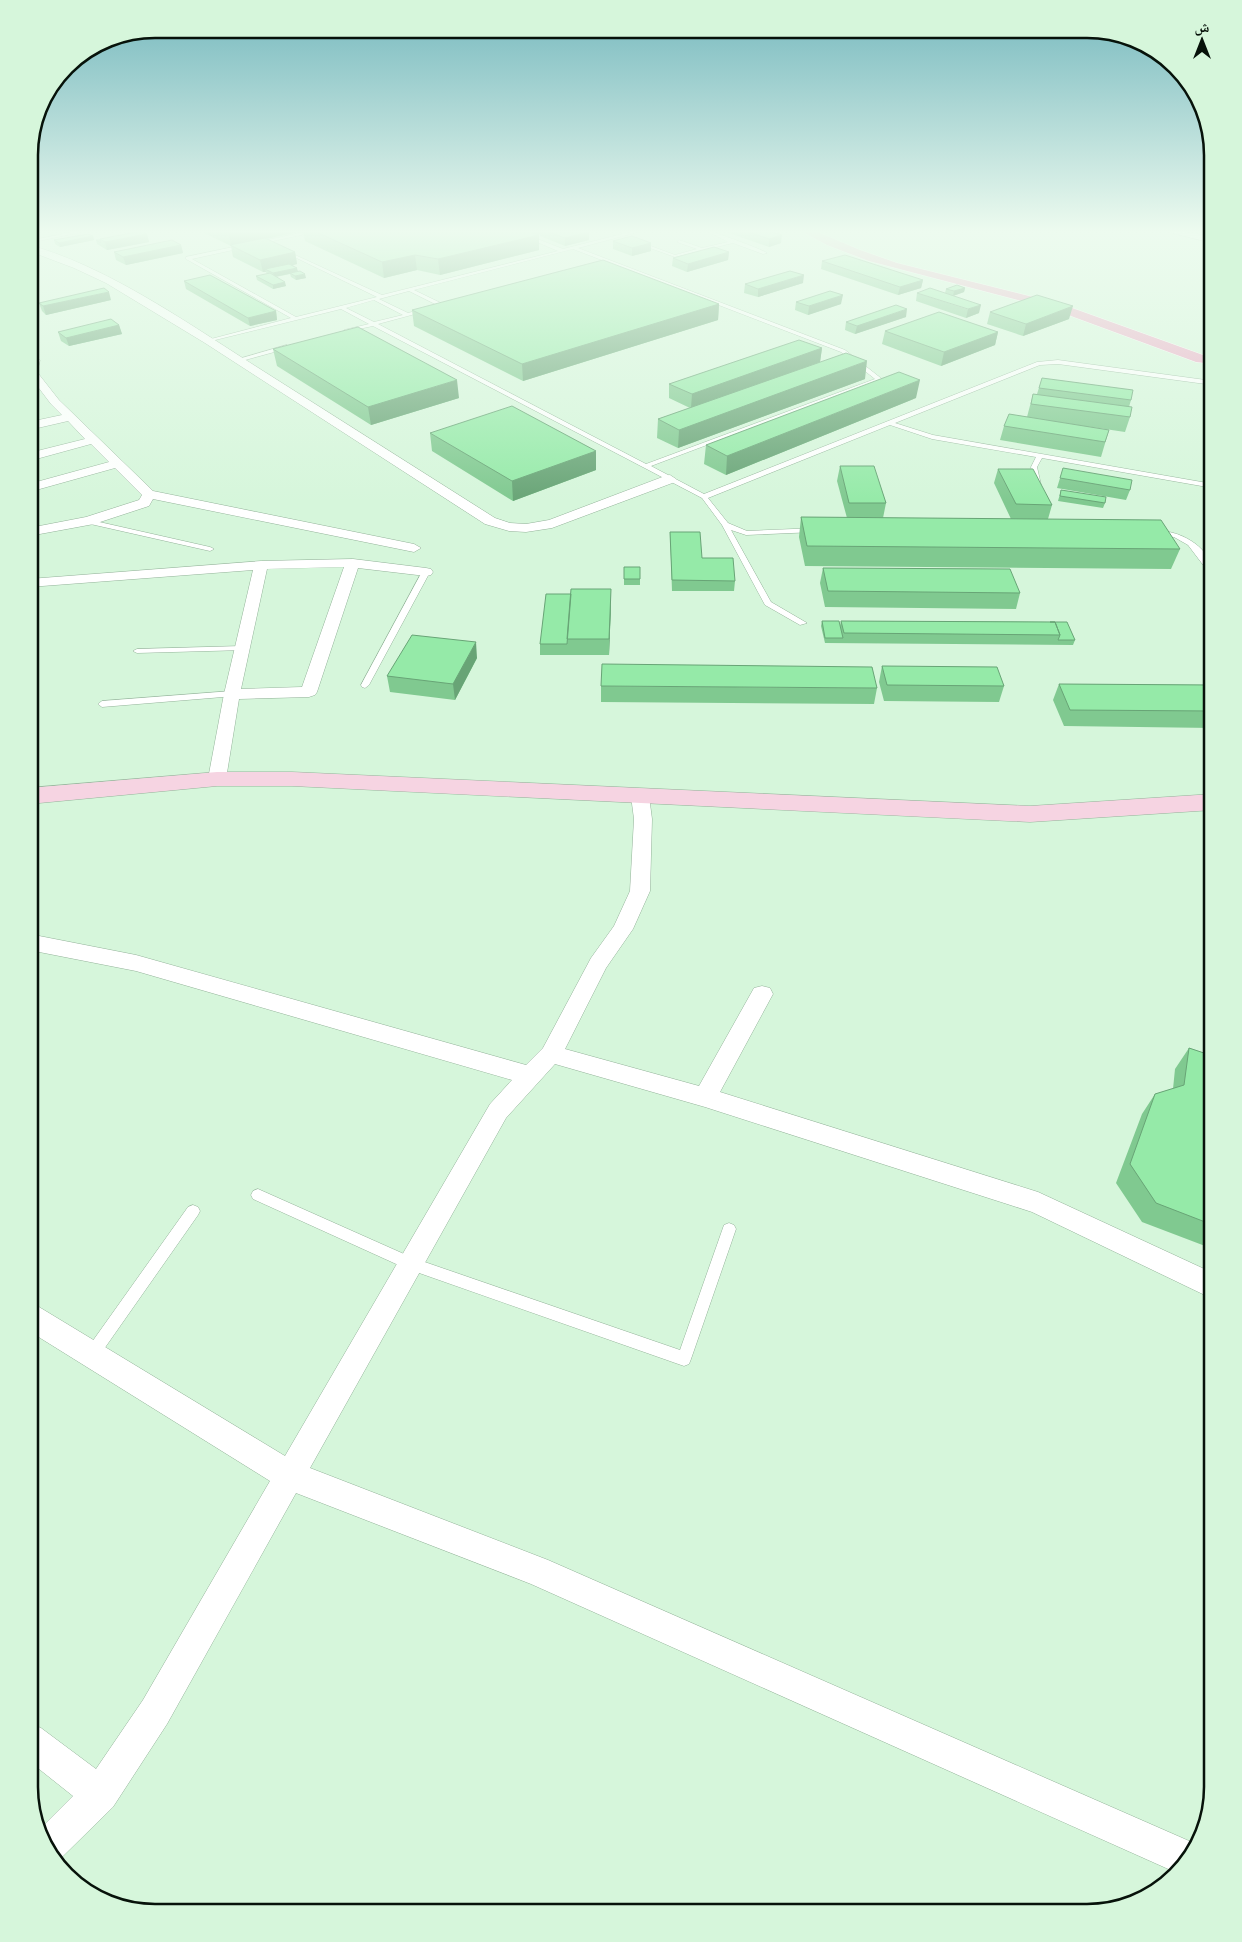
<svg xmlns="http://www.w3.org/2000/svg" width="1242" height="1942" font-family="'Titillium Web','Noto Naskh Arabic',sans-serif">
	<rect width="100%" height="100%" fill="#d6f6db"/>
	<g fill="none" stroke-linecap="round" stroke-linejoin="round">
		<defs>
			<path id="service" d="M77 231H86L29 243V241Z
				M310 231H319L192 259 296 317 377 297 280 250V248L382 295 558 251 511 231H517L563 249 634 231H642L578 248 845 350 882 379 651 466 704 494 1037 362 1058 360 1213 381V385L1058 364 1040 365 895 423 933 435 1213 484V488L1042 458 1037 467 1041 485 1038 487 1035 485 1031 467 1036 457 932 439 890 425 708 498 728 523 747 531 818 528 819 530 815 532 746 535 731 530 771 602 807 623 800 625 765 605 722 525 702 498 373 326 344 332V330L369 324 341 309 207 342V340L291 318 186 259V257ZM573 249 841 352 875 379 646 464 378 324 430 310 427 308 408 313 379 299 409 291 441 307H445V305L414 290ZM374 300 403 315 374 322 346 308Z
				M707 231C713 231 761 249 767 253L763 254 733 243 675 257 636 243 640 242 675 255 697 249 677 242 679 240 702 248 728 242Z
				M287 345 289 348 238 362 235 360Z
				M86 519 210 547 214 549 210 551 86 523Z
				M1153 531C1178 528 1213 548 1213 574H1210L1188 545 1174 537 1153 535Z
				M423 570 430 572 369 685 365 688 362 687 361 685Z
				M242 646H245V650L137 653 133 651 137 649Z
				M232 691 235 692V696L102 707 98 704 102 701Z
				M258 1189 413 1258 680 1350 724 1225 729 1223 734 1225 736 1229 691 1359 689 1364 684 1366 405 1268 253 1199 251 1195 253 1191Z
				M193 1205 198 1207 200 1211 198 1215 97 1359 92 1361 87 1359 85 1354 87 1349 188 1207Z"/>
			<path id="minor" d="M1164 231H1181L1213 237V243Z
				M29 245C104 265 183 320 249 362 331 414 413 466 495 518L510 523 526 524 549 520 665 476 670 475 676 479 675 482 552 528 526 532 509 531 485 524 205 343 106 283 74 268 29 251Z
				M29 354 40 360 37 372 59 400 153 491 414 544 421 548 414 552 153 499 149 506 94 524 29 536V528L86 517 139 500 142 495 115 468 29 492V484L109 462 91 444 29 461V453L85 439 68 421 29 430V422L62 415 51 404 29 375Z
				M353 559 426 568 431 569 433 572 431 575 426 576 358 568 317 692 315 695 309 697 239 699 226 779 223 783 217 785 211 783 208 779 224 694 253 570 29 587V579L261 561ZM344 567 302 687 241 689 267 569Z
				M640 790 646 792 649 796 652 819 650 891 633 929 606 968 565 1049 699 1086 754 988 762 986 770 988 773 994 720 1092 1038 1192 1213 1273V1299L1032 1212 705 1107 555 1064 506 1118 310 1468 548 1560 1196 1844 1192 1857 1175 1872 531 1584 296 1493 167 1724 113 1807 58 1861 42 1844 39 1830 73 1796 29 1761V1723L41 1728 96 1769 143 1700 270 1481 29 1331V1303L39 1307 285 1456 490 1104 512 1080 136 971 29 950V934L136 955 526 1065 543 1048 591 958 614 926 630 891 634 819 631 796 634 792Z"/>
			<path id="secondary" d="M217 772H292L1030 806 1213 794V810L1030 822 292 786H217L29 804V788Z"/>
			<path id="primary" d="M801 231H815L860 250 897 263 1061 304 1203 355 1213 356V364L1196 362 1052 309 869 261 827 245Z"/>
		</defs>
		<use href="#service" stroke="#94b39a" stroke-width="1"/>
		<use href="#minor" stroke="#94b39a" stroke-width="1"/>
		<use href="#secondary" stroke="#94b39a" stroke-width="1"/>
		<use href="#primary" stroke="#fff" stroke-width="1"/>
		<use href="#service" fill="#fff" fill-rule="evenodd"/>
		<use href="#minor" fill="#fff" fill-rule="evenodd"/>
		<use href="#secondary" fill="#f6d4e2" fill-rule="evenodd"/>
		<use href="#primary" fill="#eca9c5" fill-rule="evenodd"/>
	</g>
	<path fill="#80c990" d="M200 231H301L267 239 295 252 297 264 293 265 298 271 306 278 296 280 291 277 290 274 276 277 286 286 273 289 257 280 256 276 267 274 266 272H263L233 257 231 246Z
		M303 231H586L589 240 565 246 540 236V234L538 235 539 250 440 275 417 270 384 278 305 241Z
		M726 231H769L781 243 769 247 726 232Z
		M147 234 149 242 107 250 97 244 96 240Z
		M93 236 94 240 60 247 55 244 54 240Z
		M613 241 651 243V251L632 256 613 249Z
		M181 245 183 253 126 265 116 260 114 252Z
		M729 252 728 260 687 272 672 266 673 258Z
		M822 261 923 280 921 288 898 295 821 269Z
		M184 281 276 311 277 320 250 326 186 289Z
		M803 283 758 297 744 293 745 284Z
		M965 288 964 292 953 296 945 293 946 289Z
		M917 293 979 313 966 318 916 301Z
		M111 300 46 315 42 311 39 303Z
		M796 302 841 304 808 315 795 310Z
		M719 304 718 320 523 381 414 326 412 310Z
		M990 312 1069 319 1023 336 987 324Z
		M906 317 855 334 845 330 846 322Z
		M119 325 122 334 69 346 61 341 58 332Z
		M885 331 998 332 995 345 941 366 882 344Z
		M822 348 820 362 865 379 678 448 657 438 658 419 690 408 669 398V384Z
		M273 349 459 398 371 425 277 366Z
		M1042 378 1131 400 1129 407 1130 417 1125 432 1085 426 1109 430 1101 457 1000 440 1004 426 1027 417 1033 394H1037Z
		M916 398 726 475 704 464 706 445Z
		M430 433 596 451V470L513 501 432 451Z
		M840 466 886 503 883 518 1011 519 994 483 998 469 1052 505 1048 519 1180 549 1171 569 805 566 799 537 801 517 847 518 837 481Z
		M1063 468 1130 490 1126 500 1057 488Z
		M1061 490 1105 503 1103 508 1058 501Z
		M670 532 702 558 735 581 734 591H672Z
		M624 567H640V585H624Z
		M823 568 1020 593 1016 609 825 607 820 583Z
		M611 605 609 655H540V644Z
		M822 621 840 626 841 621 1050 622 1075 640 1073 645 825 643 821 626Z
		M477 658 455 700 390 692 387 676Z
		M882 666 1004 686 999 702 884 701 879 682Z
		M1059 684 1213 685V728L1064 726 1053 700Z
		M601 686 877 688 874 704 601 702Z
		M1189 1048 1213 1056V1249L1142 1222 1116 1183 1142 1114 1155 1094 1173 1089 1175 1069Z"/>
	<path fill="#68a476" d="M123 231H134L123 233Z
		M228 231H301L233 246 231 245Z
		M537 231H540V234L537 235Z
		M589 232V240L565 246V238Z
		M147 234 149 242 107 250 105 242Z
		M539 235V250L440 275 438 259Z
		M782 235 781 243 769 247V239Z
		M93 236 94 240 60 247 59 243Z
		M651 243V251L632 256V248Z
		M181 245 183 253 126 265 123 257Z
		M295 252 297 264 269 271 265 269 266 272H263L260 260Z
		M729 252 728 260 687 272 688 264Z
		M415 255 417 270 384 278 382 262Z
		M29 258 34 270 29 271Z
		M297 268 298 272 274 277 273 273Z
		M29 273 32 280 29 281Z
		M305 274 306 278 296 280 295 276Z
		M804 275 803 283 758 297V289Z
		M923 280 921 288 898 295 900 287Z
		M285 282 286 286 273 289V285Z
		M965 288 964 292 953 296 954 291Z
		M109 292 111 300 46 315 43 306Z
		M843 295 841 304 808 315 809 306Z
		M719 304 718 320 523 381 522 364Z
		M981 305 979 313 966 318 968 309Z
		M1073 306 1069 319 1023 336 1026 324Z
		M907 309 906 317 855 334 857 326Z
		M276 311 277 320 250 326 248 318Z
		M119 325 122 334 69 346 66 338Z
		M998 332 995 345 941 366 944 352Z
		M822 348 820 362 691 408 692 394Z
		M867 361 865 379 678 448 679 430Z
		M457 380 459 398 371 425 368 407Z
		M920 380 916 398 726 475 727 456Z
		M596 451V470L513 501 512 481Z
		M611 589V605L609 655V639Z
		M476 642 477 658 455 700 453 684Z"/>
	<path fill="#95eaa8" stroke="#68a476" d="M141 231 147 234 105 242 100 239Z
		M314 231H529L539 235 438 259 415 255 382 262Z
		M547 231H586L589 232 565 238Z
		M746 231H769L782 235 769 239Z
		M88 234 93 236 59 243 54 240Z
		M632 236 651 243 632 248 613 241Z
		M265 238 295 252 260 260 230 245Z
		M96 240H100L101 243Z
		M172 240 181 245 123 257 114 252Z
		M714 247 729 252 688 264 673 258Z
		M845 255 923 280 900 287 822 261Z
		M603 260 719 304 522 364 412 310Z
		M289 264 297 268 273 273 265 269Z
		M300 271 305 274 295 276 290 273Z
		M790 271 804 275 758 289 745 284Z
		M270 273 285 282 273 285 256 276Z
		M210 275 276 311 248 318 184 281Z
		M957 285 965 288 954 291 946 289Z
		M104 288 109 292 43 306 39 303Z
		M930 288 981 305 968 309 917 293Z
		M830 291 843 295 809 306 796 302Z
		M1037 295 1073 306 1026 324 990 312Z
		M896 305 907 309 857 326 846 322Z
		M939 312 998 332 944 352 885 331Z
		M111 319 119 325 66 338 58 332Z
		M358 327 457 380 368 407 273 349Z
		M799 340 822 348 692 394 669 384Z
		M846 353 867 361 679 430 658 419Z
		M899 372 920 380 727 456 706 445Z
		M1042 378 1133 390 1131 400 1039 388Z
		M1033 394 1132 407 1130 417 1031 404Z
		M512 406 596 451 512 481 430 433Z
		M1009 414 1109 430 1105 442 1004 426Z
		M840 466H874L886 503H849Z
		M1063 468 1132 480 1130 490 1060 478Z
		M998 469H1033L1052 505 1016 504Z
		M1061 490 1106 497 1105 503 1060 496Z
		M801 517 1161 520 1180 549 807 546Z
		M670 532H700L702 558H733L735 581 672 580Z
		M624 567H640V579H624Z
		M823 568 1010 569 1020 593 828 591Z
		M571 589H611L609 639H567Z
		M546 594H571L567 644H540Z
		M822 621H839L843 638H825Z
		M841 621 1055 622 1060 635 844 633Z
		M1050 622H1067L1075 640H1058L1060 635 1055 622Z
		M412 635 476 642 453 684 387 676Z
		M602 664 872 667 877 688 601 686Z
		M882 666 997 667 1004 686 887 685Z
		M1059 684 1213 685V711L1070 710Z
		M1189 1048 1213 1056V1225L1156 1203 1130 1164 1155 1094 1184 1085Z"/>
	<linearGradient id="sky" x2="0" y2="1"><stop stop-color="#75b8be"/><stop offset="0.46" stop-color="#edfbef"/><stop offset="1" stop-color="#edfbef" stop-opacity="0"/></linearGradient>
	<rect width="1242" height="503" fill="url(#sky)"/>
	<path d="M0 0H1242V1942H0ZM155 38H1087A117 117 0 0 1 1204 155V1787A117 117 0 0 1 1087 1904H155A117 117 0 0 1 38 1787V155A117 117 0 0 1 155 38Z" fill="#d6f6db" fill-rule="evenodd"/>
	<path fill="none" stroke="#07120a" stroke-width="2.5" d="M155 38H1087A117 117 0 0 1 1204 155V1787A117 117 0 0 1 1087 1904H155A117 117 0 0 1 38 1787V155A117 117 0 0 1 155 38Z"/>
	<g transform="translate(1202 40)" stroke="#d6f6db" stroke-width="4" paint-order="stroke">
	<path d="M0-4L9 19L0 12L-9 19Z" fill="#07120a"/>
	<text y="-8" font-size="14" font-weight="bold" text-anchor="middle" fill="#07120a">ش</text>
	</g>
</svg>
